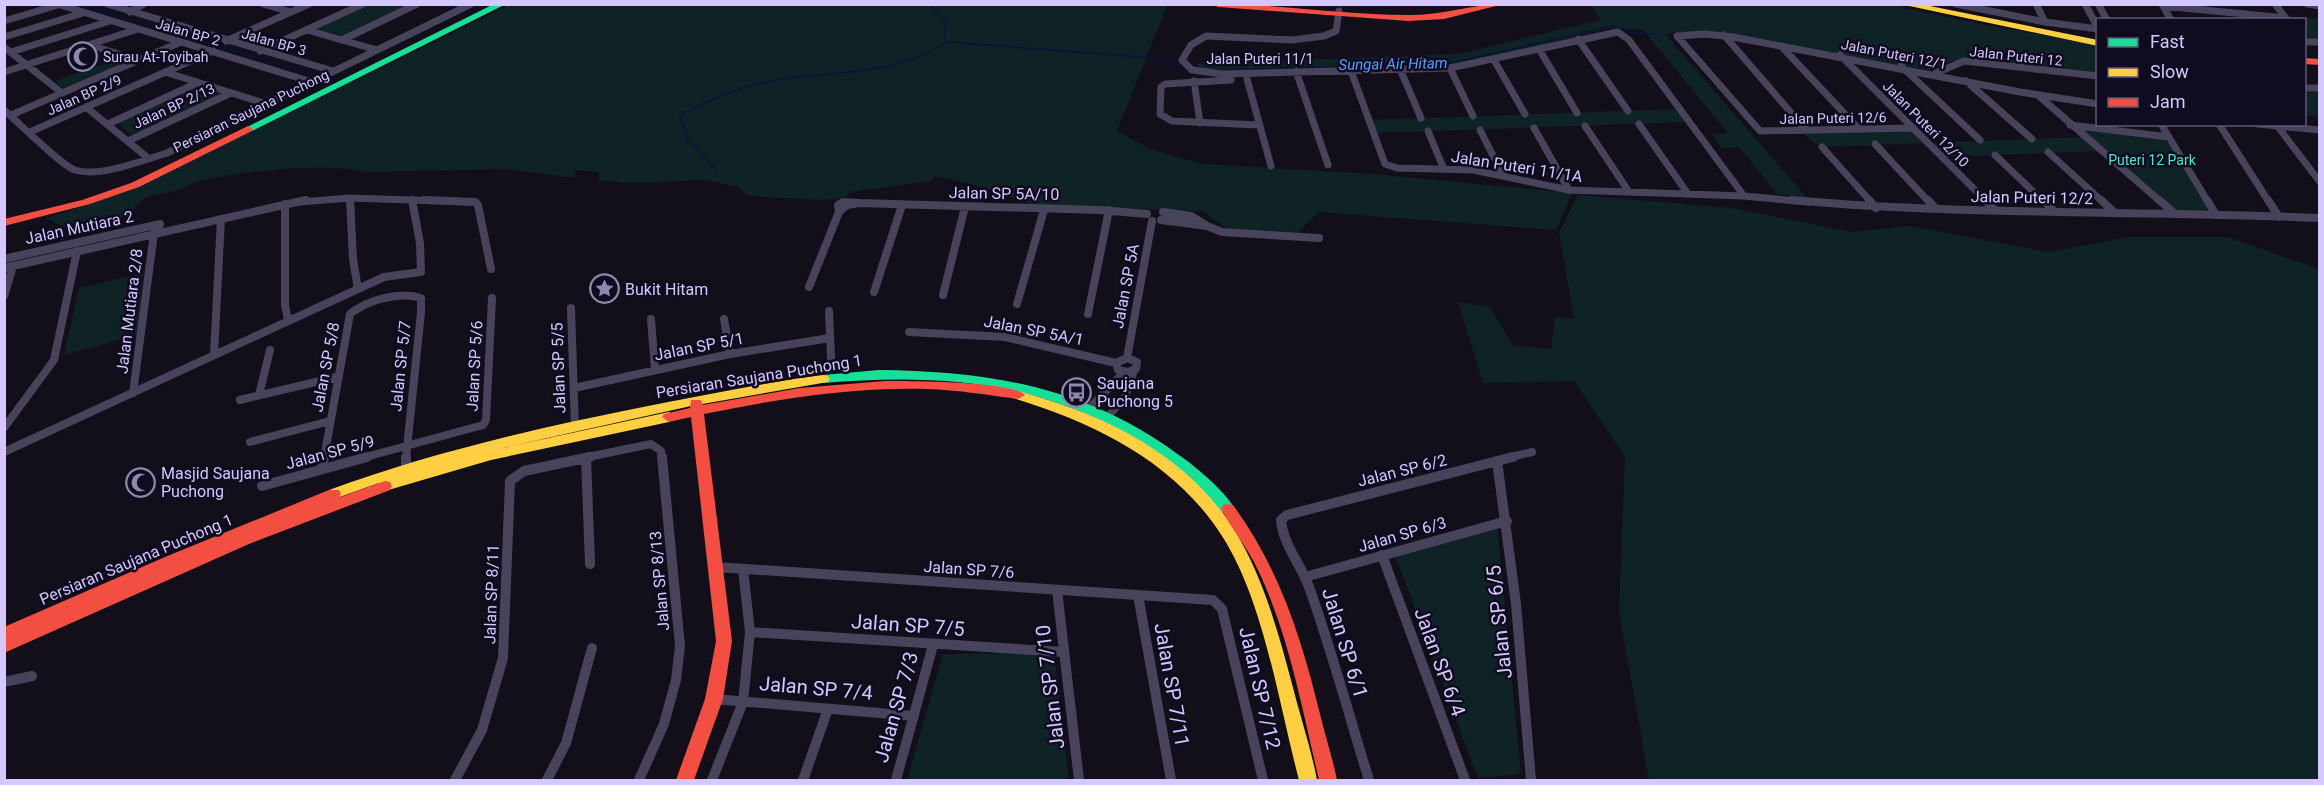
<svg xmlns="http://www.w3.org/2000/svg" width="2324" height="785" font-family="Roboto,sans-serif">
	<rect width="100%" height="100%" fill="#120f1a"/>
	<path fill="#0f2326" d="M511 4 1158 5 1167 6 1117 131 1150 149 1202 164 1373 174 1572 193 1556 230 1319 212 1298 232 1226 228 1203 211 1051 207 1026 203 983 187 935 176 931 181 850 192 845 197 825 200 748 196 739 187 705 180 632 183 599 180V172L576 170 574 177H566L508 169 367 172C326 162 238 171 196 182 189 184 183 189 175 191 166 194 156 193 148 197 139 200 134 208 128 216L74 228 64 227 47 218 122 193 163 175Z
		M1587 4 1890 5 1986 25 2098 45 2097 73 1974 58 1955 60 1929 70 1724 33 1676 32 1666 35 1807 198 1777 194 1739 147 1722 148 1712 134 1728 133 1643 30 1610 28 1467 63 1445 65 1222 72 1200 68 1197 64 1459 54 1600 20 1594 9Z
		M370 5H415L346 37 316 29Z
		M2286 16 2319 19V41H2307L2304 20 2289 19Z
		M122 58 128 60 126 63 69 88H63L55 81Z
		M197 86 223 94 133 137 118 123Z
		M2305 91H2319V117L2305 115Z
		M1680 109 1689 122 1374 133 1369 120Z
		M1913 128 1928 143 2083 137 2100 151 1942 157 1928 143 1822 147 1811 141 1801 131Z
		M2080 128 2166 139 2210 210H2175Z
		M1578 195 1732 208 1851 232 1910 226 2048 252 2129 237H2228L2319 269V780H1649L1619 612 1625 457 1574 381 1483 383 1458 302 1490 307 1513 346 1551 349 1555 317 1574 318 1559 233Z
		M143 273 137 335 64 355 79 288Z
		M1497 524 1521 774 1478 778 1396 557Z
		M1054 653 1069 780H907L943 654Z"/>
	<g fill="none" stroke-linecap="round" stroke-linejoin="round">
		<path stroke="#071439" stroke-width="1.5" d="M77 4 316 75
			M930 4 946 23 944 39 947 42 1155 58 1184 67
			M1218 70 1452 63 1613 26 1637 33 1657 34
			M717 170 688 140 680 115C707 102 735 88 765 82 825 70 895 78 947 42"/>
		<path stroke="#47435b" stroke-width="7" d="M57 4 312 82
			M107 4 333 71
			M263 4 291 12
			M1956 4 2045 22 2098 29
			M2036 4 2045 22
			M2085 4 2098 28
			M2098 4 2107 20
			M2162 4 2171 20
			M2275 4 2287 20
			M2307 4 2320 6
			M2163 6 2286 18
			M1339 11 1336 31 1324 36 1292 40 1206 36 1191 45 1182 60 1192 70 1222 74 1450 68 1618 32 1629 40 1744 196
			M130 12 144 4
			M4 21 58 5
			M307 30 377 50
			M1724 35 1806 130
			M4 37 83 13
			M1578 39 1628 111
			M342 40 417 4
			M226 41 309 4
			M2304 42H2320
			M90 45 138 60
			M1781 46 1859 129
			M4 47 62 93
			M1539 49 1577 113
			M260 51 363 4
			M11 52 110 21
			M1840 55 1987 202
			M1494 60 1525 114
			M1901 66 1980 140
			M1450 68 1473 116
			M1400 69 1421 118
			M1296 71 1328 165
			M1351 71 1385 164 1397 168 1473 170 1569 190 1744 196 1808 202
			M4 72 138 29
			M165 72 267 104
			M1936 73 1964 61 2098 76
			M1247 79 1271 166
			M1231 80 1165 84 1161 87 1160 114 1172 121 1258 125
			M1194 81 1200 123
			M1966 81 2032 139
			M2304 88H2320
			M2040 97 2161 202
			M86 107 148 158
			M4 110C18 122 62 166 75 170 100 178 143 160 167 153L471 4
			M11 115 181 42
			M108 124 197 83
			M1639 124 1688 194
			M2161 124 2208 202
			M2219 124 2269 202
			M2258 124 2320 130
			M2070 125 2169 137
			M1585 126 1629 192
			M2278 127 2320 182
			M1534 128 1569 190
			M1913 128 1760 131 1677 36 1705 34 1733 37 2020 92 2098 104
			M1480 130 1503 175
			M1428 131 1443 167
			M30 132 213 51
			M128 141 231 93
			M1875 144 1929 202
			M1822 147 1871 202
			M2048 152 2103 202
			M1995 155 2044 202
			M350 198V202
			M300 202 350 198 471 202"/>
		<path stroke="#47435b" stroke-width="8" d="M350 200 353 259 358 289
			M424 200 475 202 478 205 491 269
			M1792 200C1967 216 2144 210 2320 218
			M1869 200 1876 208
			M1928 200 1936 209
			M1985 200 1995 210
			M2043 200 2055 212
			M2101 200 2115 213
			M2159 200 2174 213
			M2207 200 2215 213
			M2268 200 2279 217
			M843 202 860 203 847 205 839 212 838 205Z
			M860 203 1099 210 1147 214
			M285 204V305L288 320
			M1161 220 1207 226 1191 216 1163 212
			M1207 226 1222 232 1319 238
			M4 259 160 224 159 227
			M4 268 306 200
			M809 287 839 212
			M874 292 902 205
			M943 295 965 207
			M4 296 13 266
			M1017 304 1044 210
			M571 308 575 427
			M829 311 831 358
			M1088 314 1109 210
			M651 319 655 370
			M724 319 730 354
			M909 332 1005 337 1116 363
			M214 354 221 219
			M1127 358 1152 221
			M1127 358 1137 362 1136 369 1128 372 1118 370 1116 363Z
			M574 388 730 354 830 338
			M133 393 154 233
			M259 395 270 350
			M240 400 337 377
			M1083 415 1124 372
			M1105 420 1125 397 1134 370
			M4 428 54 360 77 251
			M250 442 330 421
			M4 452 384 277 421 272 420 243 412 200
			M324 458 350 314C367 300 400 291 421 298V312L406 458
			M362 458 483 425 486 420 492 298
			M583 458 651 444 661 451 662 458
			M1507 458 1532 452"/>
		<path stroke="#47435b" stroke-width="10" d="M406 457V469
			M586 458 590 564
			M1497 461 1516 604 1531 780
			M322 469 324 457
			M262 486 367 457
			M1382 555 1465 780
			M716 567 1213 600 1222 609 1263 780
			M1305 577 1507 521
			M1057 590 1079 780
			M1138 595 1171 780
			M750 632 1064 652
			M4 682 32 676
			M714 699 914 716
			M455 780 482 730 503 658 510 481 524 471 590 457
			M547 780 566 743 592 648
			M639 780 664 724 676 680 680 646 662 457
			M712 780 743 702 750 632 743 569
			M803 780 828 709
			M896 780 933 645
			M1369 780C1349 716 1332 651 1309 587 1301 564 1283 545 1281 520L1287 515 1513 457"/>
		<path fill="#16e098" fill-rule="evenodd" d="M494 4H506L252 131H244L243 129Z
			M879 370C988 371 1086 387 1176 453 1194 465 1225 491 1235 509L1233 513H1223C1209 499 1196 483 1181 471 1072 384 958 372 823 383L816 379 823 375Z"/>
		<path fill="#ffcf43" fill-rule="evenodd" d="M1900 4H1920L2098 40V46Z
			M823 375 828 376 830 379 828 382 691 406 498 449 669 412 676 417 669 422 491 460 385 491 380 490 378 486 379 483 334 499 329 498 327 494 329 490C430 453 533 429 638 408 700 396 761 383 823 375Z
			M1018 391C1101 413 1188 454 1235 531 1263 577 1278 631 1292 684 1300 716 1311 748 1317 780H1299C1279 705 1264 601 1222 536 1175 462 1095 423 1013 398L1011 395 1013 392Z"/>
		<path fill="#f24e42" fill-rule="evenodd" d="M1214 4C1279 4 1343 15 1408 15 1441 16 1472 4 1504 4L1444 19 1408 21 1218 7Z
			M2304 58 2320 59V65L2304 64Z
			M248 126 253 129 252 131 139 187 90 204 4 226V219L82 200 131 183Z
			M885 381C907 381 1013 381 1025 395L1018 399C988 395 958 390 927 389 852 387 777 399 704 414L732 641 723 699 694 780H676L705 699 716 641 691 417 669 422 662 417 664 414 690 408 691 400H701L703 405 800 388Z
			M385 481 390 482 392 486 390 490 249 544 4 653V627L165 557 329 490H339L341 494 338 498Z
			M1228 504 1233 505C1281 571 1302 640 1321 718 1326 738 1333 760 1337 780H1319C1302 709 1289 634 1257 568 1247 547 1232 529 1221 509L1223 505Z"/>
	</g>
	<defs>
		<symbol id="mosque-ring" viewBox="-11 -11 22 22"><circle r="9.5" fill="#100b1e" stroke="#9087af" stroke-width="1.5"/><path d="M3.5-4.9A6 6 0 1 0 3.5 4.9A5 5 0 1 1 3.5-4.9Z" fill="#9087af"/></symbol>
		<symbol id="sight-ring" viewBox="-11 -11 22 22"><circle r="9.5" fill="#100b1e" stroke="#9087af" stroke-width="1.5"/><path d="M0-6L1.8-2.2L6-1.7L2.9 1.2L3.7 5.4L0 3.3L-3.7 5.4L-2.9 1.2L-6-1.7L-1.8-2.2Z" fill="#9087af"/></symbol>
		<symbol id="bus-ring" viewBox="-11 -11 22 22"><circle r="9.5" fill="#100b1e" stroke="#9087af" stroke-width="1.5"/><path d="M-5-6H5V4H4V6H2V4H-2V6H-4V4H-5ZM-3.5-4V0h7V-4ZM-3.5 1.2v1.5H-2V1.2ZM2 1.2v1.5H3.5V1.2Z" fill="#9087af"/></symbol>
	</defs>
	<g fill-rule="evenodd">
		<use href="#mosque-ring" x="66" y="40" width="33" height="33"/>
		<use href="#sight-ring" x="588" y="272" width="33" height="33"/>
		<use href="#bus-ring" x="1060" y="376" width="33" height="33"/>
		<use href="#mosque-ring" x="124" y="466" width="33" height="33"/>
	</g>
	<g text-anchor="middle" stroke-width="5" stroke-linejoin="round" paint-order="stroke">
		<g font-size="14" fill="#d4c8ff" stroke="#100b1e">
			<text transform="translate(188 32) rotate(16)" y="5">Jalan BP 2</text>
			<text transform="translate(274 42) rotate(16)" y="5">Jalan BP 3</text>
			<text transform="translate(1894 54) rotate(11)" y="5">Jalan Puteri 12/1</text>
			<text transform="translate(2016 56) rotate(6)" y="5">Jalan Puteri 12</text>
			<text x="1260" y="64">Jalan Puteri 11/1</text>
			<text transform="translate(84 95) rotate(-24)" y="5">Jalan BP 2/9</text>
			<text transform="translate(174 106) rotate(-25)" y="5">Jalan BP 2/13</text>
			<text transform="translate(251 111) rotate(-26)" y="5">Persiaran Saujana Puchong</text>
			<text transform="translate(1833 118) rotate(-1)" y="5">Jalan Puteri 12/6</text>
			<text transform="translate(1926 124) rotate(45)" y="5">Jalan Puteri 12/10</text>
		</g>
		<g font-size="14" fill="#d4c8ff" stroke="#100b1e" text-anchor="start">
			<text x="103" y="62">Surau At-Toyibah</text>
		</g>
		<g font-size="14" fill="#4ee4cf" stroke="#100b1e">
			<text x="2152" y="165">Puteri 12 Park</text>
		</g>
		<g font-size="15" font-style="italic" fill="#569eff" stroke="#100b1e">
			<text transform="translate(1393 64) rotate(-1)" y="5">Sungai Air Hitam</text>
		</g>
		<g font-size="16" fill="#d4c8ff" stroke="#100b1e">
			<text transform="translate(1517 166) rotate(9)" y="6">Jalan Puteri 11/1A</text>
			<text transform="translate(1004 193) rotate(1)" y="6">Jalan SP 5A/10</text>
			<text transform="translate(2032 197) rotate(1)" y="6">Jalan Puteri 12/2</text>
			<text transform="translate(79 227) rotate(-12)" y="6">Jalan Mutiara 2</text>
			<text transform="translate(1125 286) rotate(-79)" y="6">Jalan SP 5A</text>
			<text transform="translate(129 311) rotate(-83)" y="6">Jalan Mutiara 2/8</text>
			<text transform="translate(1034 330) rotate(11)" y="6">Jalan SP 5A/1</text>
			<text transform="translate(699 346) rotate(-11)" y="6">Jalan SP 5/1</text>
			<text transform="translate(400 366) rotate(-84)" y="6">Jalan SP 5/7</text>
			<text transform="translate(474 366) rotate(-87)" y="6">Jalan SP 5/6</text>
			<text transform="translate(325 367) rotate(-79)" y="6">Jalan SP 5/8</text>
			<text transform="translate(558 368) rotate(-92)" y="6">Jalan SP 5/5</text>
			<text transform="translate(759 376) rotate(-9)" y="6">Persiaran Saujana Puchong 1</text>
			<text transform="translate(330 452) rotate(-15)" y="6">Jalan SP 5/9</text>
			<text transform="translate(1402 470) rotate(-14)" y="6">Jalan SP 6/2</text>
			<text transform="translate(1402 534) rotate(-16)" y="6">Jalan SP 6/3</text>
			<text transform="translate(136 559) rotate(-23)" y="6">Persiaran Saujana Puchong 1</text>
			<text transform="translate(969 569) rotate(4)" y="6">Jalan SP 7/6</text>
			<text transform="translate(659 581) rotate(-95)" y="6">Jalan SP 8/13</text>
			<text transform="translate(491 594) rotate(-88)" y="6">Jalan SP 8/11</text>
		</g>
		<g font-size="16" fill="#d4c8ff" stroke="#100b1e" text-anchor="start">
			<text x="625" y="295">Bukit Hitam</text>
			<text x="1097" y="389">Saujana<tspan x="1097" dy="18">Puchong 5</tspan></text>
			<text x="161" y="479">Masjid Saujana<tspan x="161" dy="18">Puchong</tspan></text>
		</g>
		<g font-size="20" fill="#d4c8ff" stroke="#100b1e">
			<text transform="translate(1499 622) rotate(-96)" y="7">Jalan SP 6/5</text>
			<text transform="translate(908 625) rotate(4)" y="7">Jalan SP 7/5</text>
			<text transform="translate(1345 643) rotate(73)" y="7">Jalan SP 6/1</text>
			<text transform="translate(1440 662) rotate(70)" y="7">Jalan SP 6/4</text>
			<text transform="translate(1172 685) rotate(80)" y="7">Jalan SP 7/11</text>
			<text transform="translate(1050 687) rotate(-97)" y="7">Jalan SP 7/10</text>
			<text transform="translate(816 688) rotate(5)" y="7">Jalan SP 7/4</text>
			<text transform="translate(1260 688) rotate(77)" y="7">Jalan SP 7/12</text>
			<text transform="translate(896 707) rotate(-74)" y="7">Jalan SP 7/3</text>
		</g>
	</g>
	<rect width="2324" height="785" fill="none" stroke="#d4c8ff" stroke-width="12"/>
	<rect x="2096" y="18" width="210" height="108" fill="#100b1e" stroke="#5e5778" stroke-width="1.5"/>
	<rect x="2108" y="38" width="30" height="9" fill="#16e098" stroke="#5e5778" stroke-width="1.5"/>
	<text x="2150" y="48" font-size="18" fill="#d4c8ff">Fast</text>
	<rect x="2108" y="68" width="30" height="9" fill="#ffcf43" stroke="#5e5778" stroke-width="1.5"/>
	<text x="2150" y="78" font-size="18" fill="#d4c8ff">Slow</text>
	<rect x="2108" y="98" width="30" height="9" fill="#f24e42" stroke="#5e5778" stroke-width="1.5"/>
	<text x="2150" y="108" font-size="18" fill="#d4c8ff">Jam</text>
</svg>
